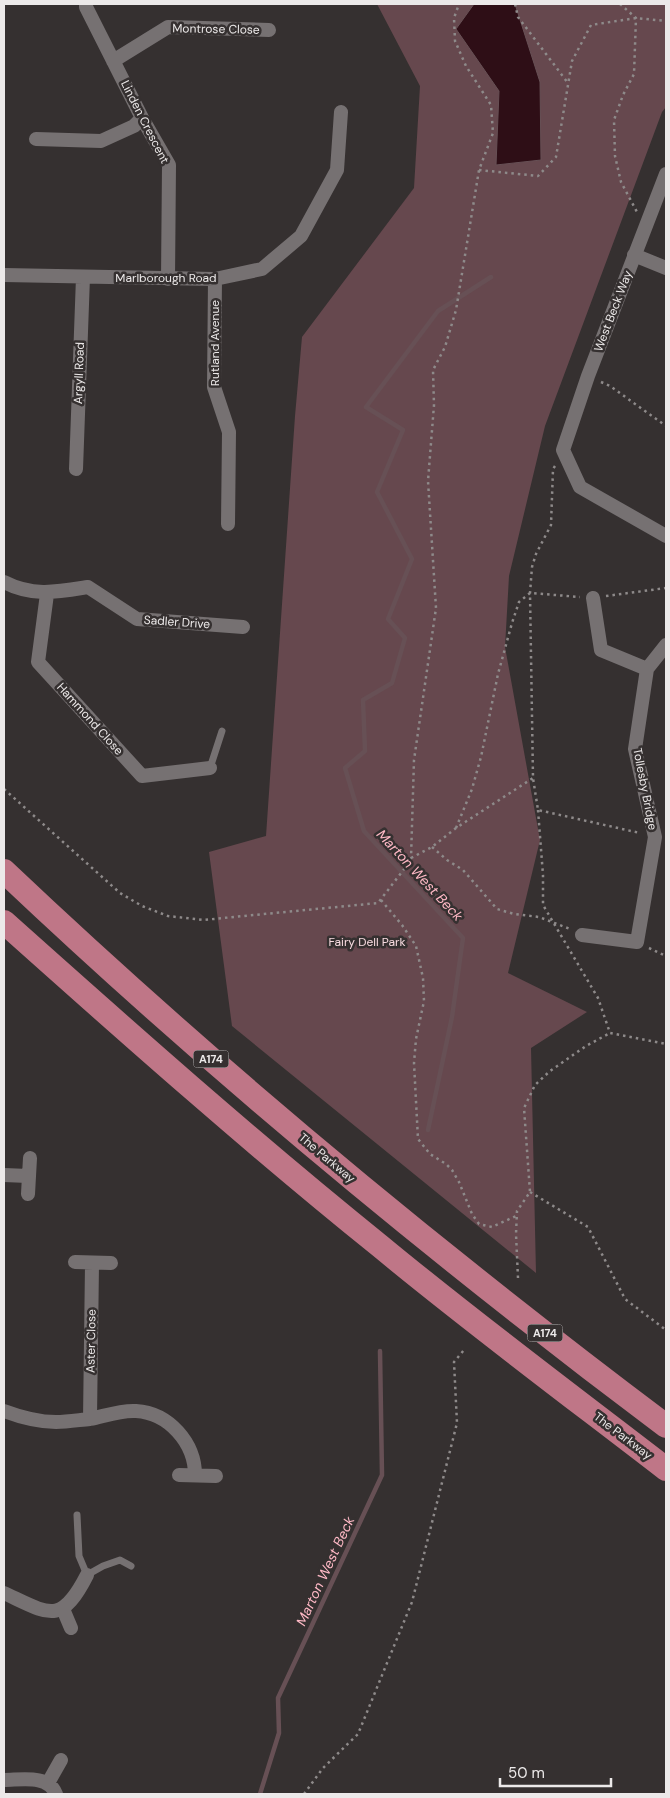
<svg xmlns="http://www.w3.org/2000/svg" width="670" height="1798" font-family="'DM Sans',sans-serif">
	<rect width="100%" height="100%" fill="#353030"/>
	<path fill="#66484e" d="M377 4H666V107L662 112 545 426 509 576 505 647 540 840 508 973 587 1012 531 1048 536 1273 232 1026 209 852 266 836 295 416 302 337 414 188 420 86Z"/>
	<path fill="#2e0e16" stroke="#675055" d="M474 4H515L540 82 541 160 496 165 499 91 456 29Z"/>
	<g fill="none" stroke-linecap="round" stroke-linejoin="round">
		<path stroke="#675055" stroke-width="4.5" d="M428 1130 452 1017 463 938 364 831 345 768 365 751 363 700 392 683 405 638 388 619 412 559 377 492 403 430 366 407 438 311 491 277
			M260 1794 279 1733 278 1698 382 1475 380 1351"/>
		<path stroke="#8e8a8a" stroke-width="2.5" stroke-dasharray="2.5 4" stroke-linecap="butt" d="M515 4 518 17 568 83
			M620 4 636 18 634 74 623 95 614 120 615 156 621 182 637 212
			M479 170 538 176 556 157 572 61 591 25 636 18 666 21
			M601 382 610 386 666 426
			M555 466 553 469 551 525 536 554 532 567 530 593 533 778 538 810 640 833
			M606 596 666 588
			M4 789 120 893 142 906 168 916 203 920 378 903 408 864 411 858 414 760 436 608 428 481 434 405 433 370 445 347 456 310 479 170 493 133 491 105 466 66 455 41 454 18 459 4
			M538 810 543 875V905L598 998 610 1033 666 1044
			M456 828 472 789 481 757 498 674 512 623 519 602 530 593 580 597
			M432 847 447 860 463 870 497 909 514 914 539 917 570 929
			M411 858 432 847 456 828 533 778
			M381 900 402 925 416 946 423 978 424 1001 416 1039 414 1063 418 1139 430 1154 446 1164 452 1170 459 1182 472 1214 479 1224 492 1227 516 1216
			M649 948 666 956
			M530 1192 588 1227 625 1299 666 1330
			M518 1278 516 1234 517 1211 530 1192 524 1108 535 1085 550 1071 586 1046 610 1033
			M304 1794 323 1768 358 1734 412 1602 457 1423 454 1362 464 1350"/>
		<path stroke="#767172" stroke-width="7" d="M210 768 222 731
			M77 1515 79 1556 87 1575 103 1566 120 1560 131 1566"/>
		<path stroke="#767172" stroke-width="14" d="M86 4V7L142 118 169 165 168 279
			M113 61 168 27 269 30
			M36 139 101 141 134 126 142 118
			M666 174 588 376 563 450 580 487 666 536
			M634 255 666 268
			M4 275 215 279 262 269 301 236 337 170 341 112
			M215 279 214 387 229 432 228 524
			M76 469 83 277
			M4 582C33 597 57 592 88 587L137 619 243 627
			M47 594 38 662 142 776 210 768
			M593 598 601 650 647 669
			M582 935 637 942 655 837 635 749 647 669 666 645
			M4 1175 28 1176
			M28 1194 30 1158
			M75 1262 111 1263
			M4 1411C20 1417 38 1422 56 1422 67 1422 79 1420 90 1419 105 1416 120 1410 136 1411 169 1413 195 1443 195 1475
			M90 1419 92 1264
			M179 1475 216 1476
			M4 1593C49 1614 61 1626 87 1575
			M63 1609 71 1628
			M4 1780C21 1780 48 1774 56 1794
			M48 1783 61 1760"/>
		<path stroke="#bf7687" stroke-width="24" d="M4 871C213 1069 436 1253 666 1426
			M4 922C127 1032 251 1142 380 1246 473 1323 570 1395 666 1469"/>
	</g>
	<g text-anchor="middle" stroke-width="5" stroke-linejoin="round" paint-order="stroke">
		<g fill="#353030" stroke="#b5b2b2" stroke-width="1">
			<rect x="193.5" y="1050.5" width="35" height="17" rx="4"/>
			<rect x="527.5" y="1324.5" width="35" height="17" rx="4"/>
		</g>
		<g font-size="11" font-weight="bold" fill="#ece9e9">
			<text x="211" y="1063">A174</text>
			<text x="545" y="1337">A174</text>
		</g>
		<g font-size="12" fill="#ece9e9" stroke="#353030">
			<text transform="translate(216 29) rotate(1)" y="4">Montrose Close</text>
			<text transform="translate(145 122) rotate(63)" y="4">Linden Crescent</text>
			<text x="166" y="282">Marlborough Road</text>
			<text transform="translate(613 311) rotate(-69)" y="4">West Beck Way</text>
			<text transform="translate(215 343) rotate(-90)" y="4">Rutland Avenue</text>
			<text transform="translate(79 373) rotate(-88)" y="4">Argyll Road</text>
			<text transform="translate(177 622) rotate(4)" y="4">Sadler Drive</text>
			<text transform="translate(90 719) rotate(48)" y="4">Hammond Close</text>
			<text transform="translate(645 789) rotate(79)" y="4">Tollesby Bridge</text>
			<text transform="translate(327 1158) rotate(40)" y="4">The Parkway</text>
			<text transform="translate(91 1341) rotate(-89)" y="4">Aster Close</text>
			<text transform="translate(623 1436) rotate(37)" y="4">The Parkway</text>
		</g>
		<g font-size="12" fill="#f8dbe0" stroke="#353030">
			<text x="367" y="946">Fairy Dell Park</text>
		</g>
		<g font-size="14" font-style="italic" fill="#ffb9c6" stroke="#353030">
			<text transform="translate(420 875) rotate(47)" y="5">Marton West Beck</text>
			<text transform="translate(325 1571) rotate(-65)" y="5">Marton West Beck</text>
		</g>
	</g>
	<rect width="670" height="1798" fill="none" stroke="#ece9e9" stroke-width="10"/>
	<path d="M500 1778v8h111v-8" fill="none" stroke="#ece9e9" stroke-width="2.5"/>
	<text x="508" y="1778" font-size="15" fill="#ece9e9" stroke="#353030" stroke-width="4" paint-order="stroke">50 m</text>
</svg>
